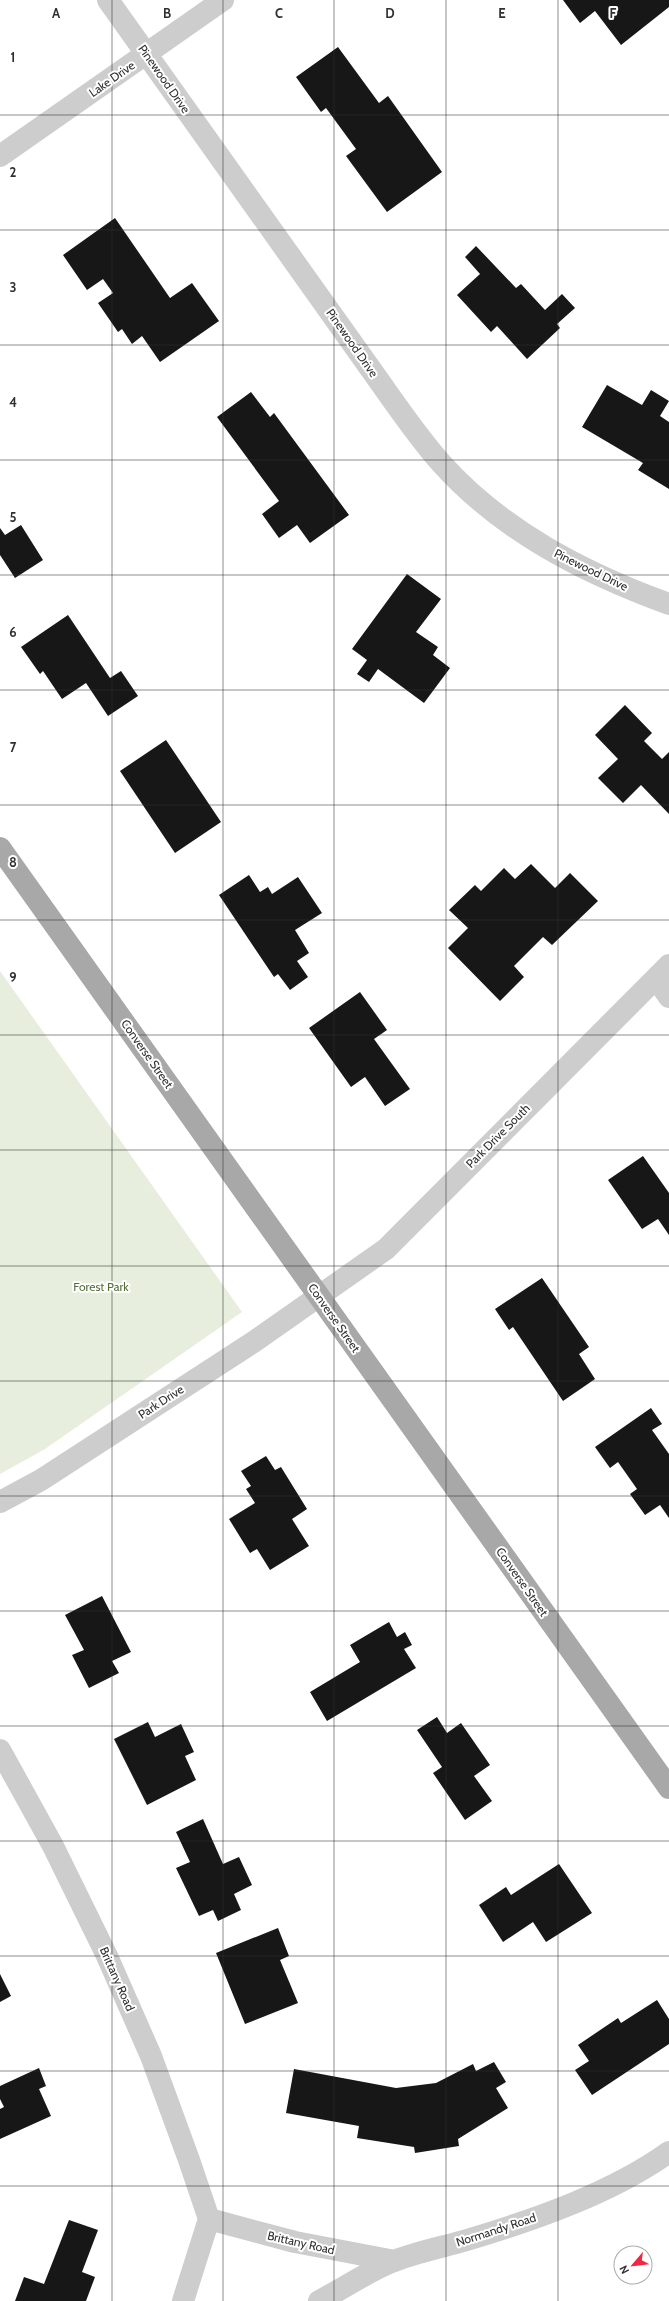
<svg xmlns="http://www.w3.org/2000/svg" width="669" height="2301" font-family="Cabin,sans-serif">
	<rect width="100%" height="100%" fill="#fff"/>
	<path fill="#e7eedd" d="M0 971 242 1312 45 1449 0 1474Z"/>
	<path fill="#171717" d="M563 0H669V7L621 45 595 11 580 23Z
		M338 47 379 103 388 96 442 172 387 212 346 156 356 149 326 108 321 112 296 77Z
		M115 218 170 298 192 283 219 321 160 362 142 336 132 344 122 329 118 332 98 303 113 293 103 279 87 290 63 255Z
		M476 246 516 288 521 284 545 310 562 294 575 308 557 324 560 328 527 359 497 326 491 332 457 295 480 274 465 257Z
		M607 385 642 405 651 390 669 401 660 416 669 422V489L638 470 643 463 582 427Z
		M251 392 270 417 274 413 349 515 310 543 297 525 279 538 262 514 279 501 217 417Z
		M21 525 43 560 15 578 0 555V528L5 535Z
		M407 574 441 599 416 632 438 647 433 655 450 668 424 703 378 669 369 682 357 674 367 660 352 649Z
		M68 615 110 678 121 671 138 696 108 716 86 683 62 699 43 671 40 674 21 647Z
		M625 705 652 733 644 741 662 759 669 752V814L641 785 623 803 598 778 618 759 595 735Z
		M166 740 221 822 175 853 120 771Z
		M531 864 555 888 570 873 598 901 552 945 543 937 514 966 524 977 500 1001 448 948 468 928 449 910 475 885 481 891 504 868 515 879Z
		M249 875 260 892 268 887 272 894 298 877 322 913 295 930 309 953 297 961 308 977 290 990 278 974 274 977 219 895Z
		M360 992 387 1030 374 1039 410 1089 385 1106 365 1077 351 1087 309 1028Z
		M643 1156 669 1193V1235L658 1219 642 1229 608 1180Z
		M542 1278 589 1347 579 1354 595 1379 563 1401 513 1327 509 1330 495 1309Z
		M651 1408 662 1424 652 1430 669 1454V1518L660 1505 645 1515 630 1494 637 1489 618 1462 610 1468 595 1447Z
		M266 1456 275 1470 281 1467 307 1509 292 1519 309 1546 270 1570 257 1549 250 1553 229 1519 255 1503 246 1489 251 1486 241 1471Z
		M102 1596 131 1652 112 1661 119 1673 89 1688 72 1655 84 1650 65 1615Z
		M389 1622 397 1637 405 1632 412 1645 404 1649 416 1668 327 1721 310 1692 360 1662 350 1645Z
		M437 1717 447 1733 461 1723 490 1765 474 1776 492 1801 465 1820 433 1773 442 1767 417 1730Z
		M148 1722 155 1737 181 1724 194 1752 185 1756 196 1780 147 1805 114 1739Z
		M203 1819 223 1864 239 1857 252 1885 234 1894 241 1910 218 1921 213 1910 199 1916 176 1868 190 1862 176 1832Z
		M559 1864 592 1913 546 1942 533 1922 503 1942 479 1905 506 1887 511 1895Z
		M278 1928 289 1956 280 1960 298 2003 245 2024 216 1953Z
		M0 1974 11 1996 0 2002Z
		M657 2000 669 2019V2044L592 2095 575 2070 589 2061 578 2045 618 2018 621 2023Z
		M494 2062 506 2082 496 2088 508 2108 458 2139 459 2146 415 2153 414 2147 357 2138 359 2126 286 2113 294 2069 396 2088 436 2083 473 2064 476 2071Z
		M39 2068 46 2086 39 2089 51 2116 0 2139V2109L4 2107 0 2099V2086Z
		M69 2220 98 2230 82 2272 95 2277 86 2301H15L24 2277 44 2284Z"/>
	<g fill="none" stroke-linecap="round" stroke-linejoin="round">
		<path stroke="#cdcdcd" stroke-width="22" d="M108 0 382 385C401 412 419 438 441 463 502 531 584 573 669 604
			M0 156 223 0
			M656 978 669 997
			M0 1502 41 1480 255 1341 386 1249 669 965
			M0 1750 53 1846 107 1956 151 2056 189 2160 209 2219 183 2301
			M209 2219 295 2242 395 2261
			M319 2301C345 2288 368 2271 394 2261 417 2252 443 2247 467 2240 534 2220 612 2193 669 2152"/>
		<path stroke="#a8a8a8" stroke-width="22" d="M0 848 669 1788"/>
	</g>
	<path fill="none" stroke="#303030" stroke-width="1" stroke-opacity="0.55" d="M112 0V2301M223 0V2301M334 0V2301M446 0V2301M558 0V2301M0 115H669M0 230H669M0 345H669M0 460H669M0 575H669M0 690H669M0 805H669M0 920H669M0 1035H669M0 1150H669M0 1266H669M0 1381H669M0 1496H669M0 1611H669M0 1726H669M0 1841H669M0 1956H669M0 2071H669M0 2186H669"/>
	<g text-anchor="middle" stroke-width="4" stroke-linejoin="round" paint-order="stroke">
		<g font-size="12" fill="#303030" stroke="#fff">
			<text transform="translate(112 79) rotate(-35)" y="4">Lake Drive</text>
			<text transform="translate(164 79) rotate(55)" y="4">Pinewood Drive</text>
			<text transform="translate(352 343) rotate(55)" y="4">Pinewood Drive</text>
			<text transform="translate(591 570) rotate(26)" y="4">Pinewood Drive</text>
			<text transform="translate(147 1054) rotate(55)" y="4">Converse Street</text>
			<text transform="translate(498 1136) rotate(-45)" y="4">Park Drive South</text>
			<text transform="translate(334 1318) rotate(55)" y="4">Converse Street</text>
			<text transform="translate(161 1402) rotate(-33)" y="4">Park Drive</text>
			<text transform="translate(522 1582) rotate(55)" y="4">Converse Street</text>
			<text transform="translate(117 1979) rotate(66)" y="4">Brittany Road</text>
			<text transform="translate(496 2230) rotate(-18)" y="4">Normandy Road</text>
			<text transform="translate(301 2243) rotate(13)" y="4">Brittany Road</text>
		</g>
		<g font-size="12" fill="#567039" stroke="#fff">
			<text x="101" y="1291">Forest Park</text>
		</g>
	</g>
	<g font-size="13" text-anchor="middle" font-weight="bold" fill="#303030" stroke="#fff" stroke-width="4" stroke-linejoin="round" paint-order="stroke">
		<text x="56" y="18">A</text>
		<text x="167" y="18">B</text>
		<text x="279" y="18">C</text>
		<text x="390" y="18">D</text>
		<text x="502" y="18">E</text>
		<text x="613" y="18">F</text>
		<text x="13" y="62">1</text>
		<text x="13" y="177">2</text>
		<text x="13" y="292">3</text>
		<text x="13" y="407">4</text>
		<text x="13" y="522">5</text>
		<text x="13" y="637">6</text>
		<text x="13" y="752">7</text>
		<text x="13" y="867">8</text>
		<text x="13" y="982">9</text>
	</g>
	<g transform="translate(633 2265) rotate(242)"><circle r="19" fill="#ffffff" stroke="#acacac"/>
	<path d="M0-3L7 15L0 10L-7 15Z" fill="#f42541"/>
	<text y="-6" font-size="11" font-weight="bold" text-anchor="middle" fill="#303030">N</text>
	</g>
</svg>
